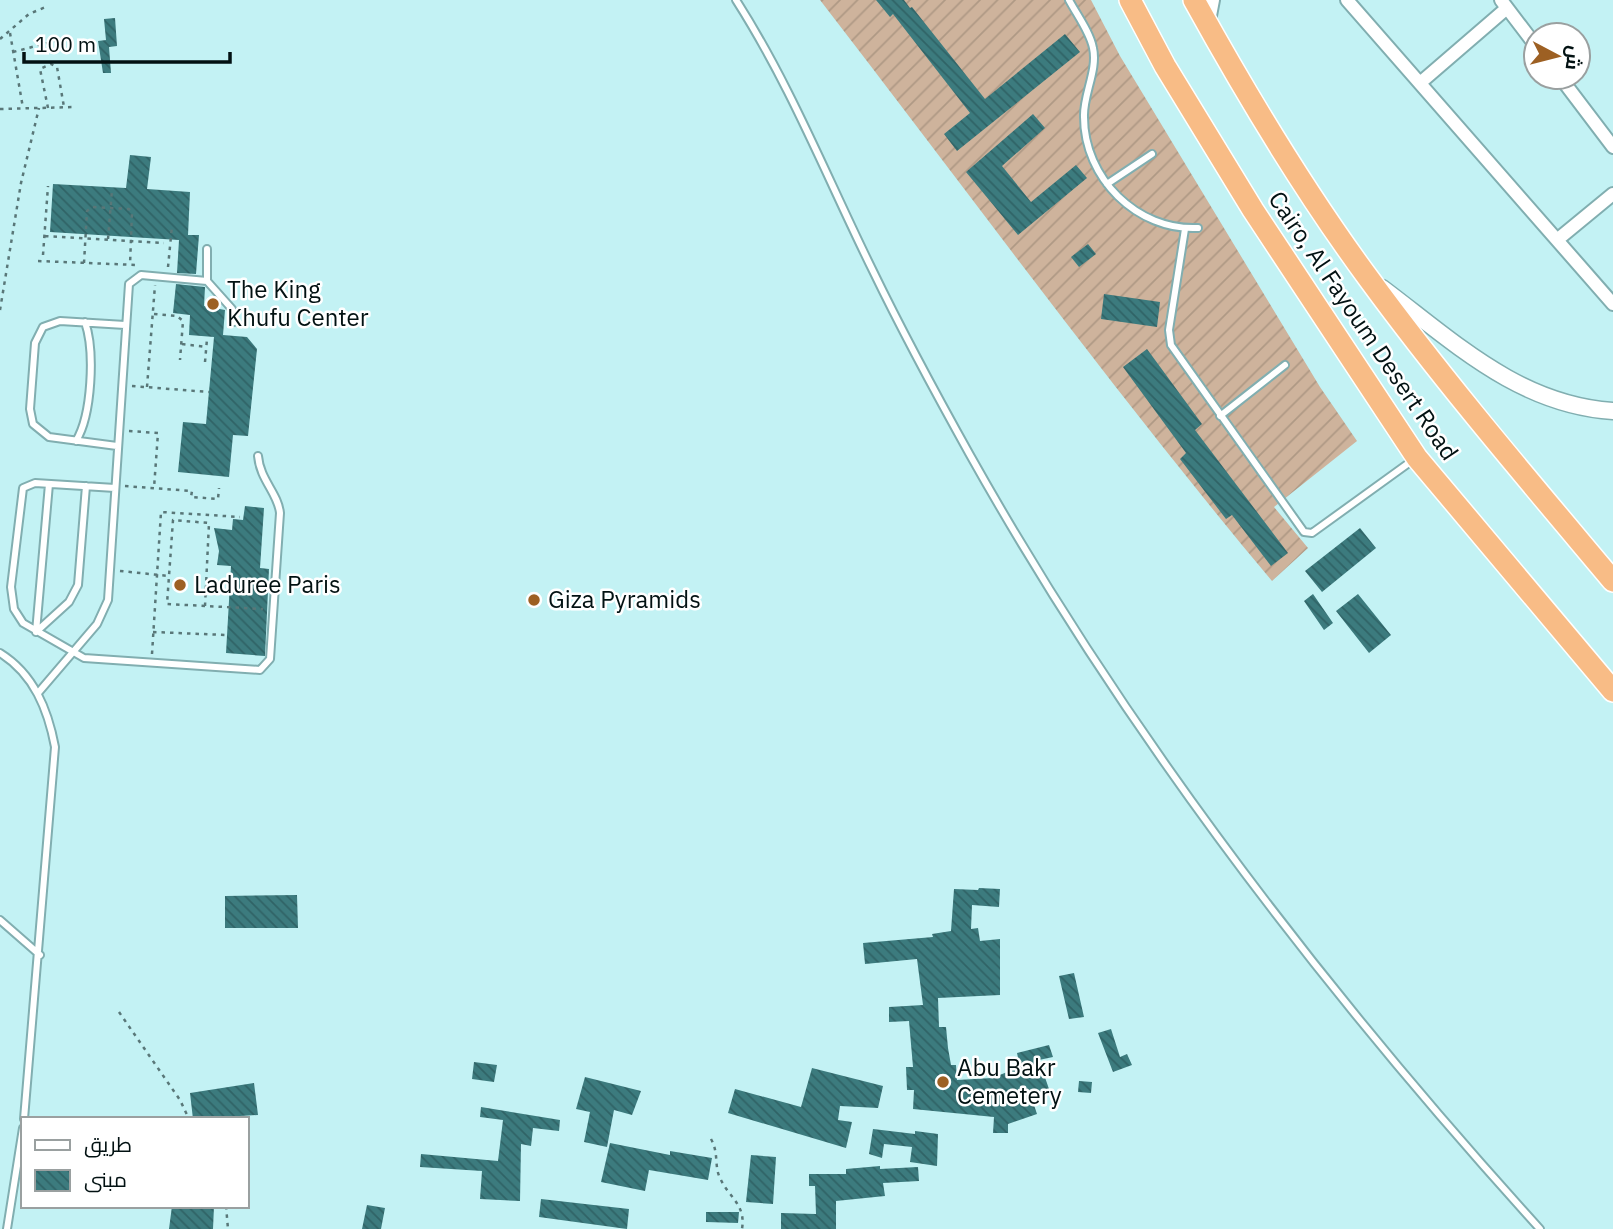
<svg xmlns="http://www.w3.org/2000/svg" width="1613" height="1229" font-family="'IBM Plex Sans',Cairo,sans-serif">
	<defs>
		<pattern id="garden-furrows" width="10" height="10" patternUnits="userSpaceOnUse" patternTransform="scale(1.75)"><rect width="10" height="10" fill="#ceb39c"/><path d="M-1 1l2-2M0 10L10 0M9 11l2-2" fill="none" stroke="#af9985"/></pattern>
		<pattern id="building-back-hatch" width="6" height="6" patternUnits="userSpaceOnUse" patternTransform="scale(1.75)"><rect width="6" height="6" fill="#3c7b7e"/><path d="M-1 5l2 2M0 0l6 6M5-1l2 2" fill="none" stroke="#306366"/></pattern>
	</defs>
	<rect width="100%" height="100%" fill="#c3f2f4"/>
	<path fill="url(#garden-furrows)" d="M820 0H1091L1120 56 1320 387 1357 441 1274 507 1308 548 1272 581C1115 394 970 194 820 0Z"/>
	<path fill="url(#building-back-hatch)" d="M876 0H904L910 8 912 7 985 99 1065 34 1080 52 957 151 944 134 970 113 893 14 890 17Z
		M115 18 117 46 109 47 111 73H103L98 41 106 40 104 19Z
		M1033 114 1045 128 1002 166 1031 202 1076 165 1087 178 1018 235 966 172Z
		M130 155 151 157 147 189 190 192 188 235H199L196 274 177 273 179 240 50 232 53 184 126 188Z
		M1088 244 1096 254 1079 267 1071 257Z
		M176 284 205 287 204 306 225 310 223 335 247 337 257 349 248 436 233 435 229 477 178 472 183 422 206 424 214 337 189 335 190 315 173 313Z
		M1104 294 1160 302 1157 327 1101 319Z
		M1147 349 1202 424 1195 430 1288 553 1271 566 1232 515 1226 519 1180 459 1186 453 1123 367Z
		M245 506 264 508 260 568 269 569 265 656 226 653 231 566 217 565 219 551 214 528 232 530 233 519 243 520Z
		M1360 528 1376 548 1322 592 1305 571Z
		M1313 594 1333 623 1324 630 1304 601Z
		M1358 594 1391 635 1369 653 1336 611Z
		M979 888 1000 889 999 907 972 905 971 929 978 928 980 941 1000 939V995L938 998 939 1027H946L948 1048 951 1065H956L957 1080 992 1078 1020 1067 1017 1053 1049 1045 1053 1057 1039 1060 1049 1089 1031 1096 1037 1114 1008 1124V1133H993L994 1117 913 1109 914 1090H907L906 1067H913L909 1021 889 1022V1007L923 1005 917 959 865 964 863 943 933 937 932 934 951 931 954 889 978 890Z
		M297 895 298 928H225V896Z
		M1074 973 1084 1017 1069 1019 1059 976Z
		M1111 1029 1120 1057 1127 1054 1132 1065 1113 1072 1098 1033Z
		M474 1062 497 1065 494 1082 472 1079Z
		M812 1068 883 1086 878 1108 840 1106 838 1120 852 1122 846 1148 728 1113 735 1089 801 1107Z
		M585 1077 641 1091 632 1115 614 1110 607 1147 584 1142 590 1112 576 1109Z
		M1079 1081 1092 1082 1091 1093 1078 1092Z
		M254 1083 258 1115 193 1119 190 1093Z
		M481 1107 560 1120 559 1131 533 1128 531 1146 521 1144 520 1201 480 1199 482 1171 420 1167 421 1154 498 1161 503 1120 480 1117Z
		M873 1129 915 1134V1131L938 1134 937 1166 910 1162 912 1147 884 1144 882 1158 869 1154Z
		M610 1143 670 1155V1151L712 1158 708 1180 649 1170 645 1191 601 1182Z
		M751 1155 776 1157 773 1204 746 1202Z
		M880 1166V1169L918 1167 919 1181 883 1183 885 1196 836 1201V1229H781V1213L816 1214 815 1186H809V1174H846V1169Z
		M541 1199 629 1209 627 1229 539 1217Z
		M367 1205 385 1208 381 1229H362Z
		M172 1206H214L213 1229H169Z
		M706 1212H739L738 1223 706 1222Z"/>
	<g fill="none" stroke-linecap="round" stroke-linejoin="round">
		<defs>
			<path id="service" d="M736 0C791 86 828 180 873 271 903 333 936 394 970 455 1127 735 1324 991 1540 1229
				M1069 0C1077 15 1090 32 1093 48 1098 70 1083 95 1084 117 1084 178 1137 231 1198 228
				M1107 184 1152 154
				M1185 229 1169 330 1171 345 1304 532 1312 533 1413 460
				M207 249V281L232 309 234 322
				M1220 416 1285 365
				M76 441C92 415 95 351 85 322
				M117 446 49 437 33 424 30 409 35 343 43 327 60 321 125 325
				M115 488 35 483 23 488 11 587 14 609 23 623 84 658 260 670 270 659 280 513C278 493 260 480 258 456
				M36 632 69 602 78 585 86 486
				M36 632 49 484
				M0 653C34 674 48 710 55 747L24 1119
				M38 693 97 624 108 600 129 284 141 275 207 281
				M0 920 40 955
				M7 1229 23 1128"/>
			<path id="minor" d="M1347 0 1613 304
				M1501 0 1536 46
				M1208 26 1213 0
				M1560 77 1613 147
				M1420 83 1507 8
				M1557 240 1613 194"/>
			<path id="tertiary" d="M1382 288C1454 342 1519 405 1613 411"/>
			<path id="trunk" d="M1130 0 1165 66 1253 210 1417 458 1613 691
				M1194 0C1247 96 1304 191 1369 279 1446 384 1530 482 1613 581"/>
		</defs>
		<use href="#service" stroke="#81aeb0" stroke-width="10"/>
		<use href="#minor" stroke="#81aeb0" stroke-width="16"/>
		<use href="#tertiary" stroke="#81aeb0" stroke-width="19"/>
		<use href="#trunk" stroke="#fff" stroke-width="24"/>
		<path stroke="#597778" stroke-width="2.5" stroke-dasharray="3.5 5" stroke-linecap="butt" d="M10 33 23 108
			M0 39 29 14 48 6
			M13 52 55 41
			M48 108 40 69 51 64 57 67 64 107
			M0 109 76 107
			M45 236 164 243
			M108 239 112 190
			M43 255 48 186
			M38 261 137 265
			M84 263 87 211 92 207 129 209 132 212 130 265
			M168 267 172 226
			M0 310 21 183 39 108
			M154 314 177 316 183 321 180 360
			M182 344 207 347
			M205 362 207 339
			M132 386 209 392
			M147 387 155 285
			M129 431 158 433 154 488
			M125 486 192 491 191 497 218 499 219 488
			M120 571 169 576
			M205 606 209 523 173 520 167 604 263 609
			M153 632 226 635
			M152 654 161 512 240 517
			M119 1012 180 1100 189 1119
			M72 1117 73 1119
			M711 1139C719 1153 714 1166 720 1178 729 1198 746 1204 742 1229
			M226 1206 228 1229"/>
		<use href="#service" stroke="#fff" stroke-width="6"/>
		<use href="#minor" stroke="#fff" stroke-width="12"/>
		<use href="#tertiary" stroke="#fff" stroke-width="16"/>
		<use href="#trunk" stroke="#f8bc86" stroke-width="21"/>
	</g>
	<g fill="#9d6023" stroke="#fff" stroke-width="2.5">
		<circle cx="213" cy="304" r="7"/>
		<circle cx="180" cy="585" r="7"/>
		<circle cx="534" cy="600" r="7"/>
		<circle cx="943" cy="1082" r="7"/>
	</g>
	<g text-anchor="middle" stroke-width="5" stroke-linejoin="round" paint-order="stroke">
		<g font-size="24" fill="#021112" stroke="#fff" text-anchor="start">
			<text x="227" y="298">The King<tspan x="227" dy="28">Khufu Center</tspan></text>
			<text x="194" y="593">Laduree Paris</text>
			<text x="548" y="608">Giza Pyramids</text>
			<text x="957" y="1076">Abu Bakr<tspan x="957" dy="28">Cemetery</tspan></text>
		</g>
		<g font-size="24" fill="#021112" stroke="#fff">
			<text transform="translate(1363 326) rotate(56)" y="8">Cairo, Al Fayoum Desert Road</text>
		</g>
	</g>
	<rect x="21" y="1117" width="228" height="91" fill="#ffffff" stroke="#9aa0a0" stroke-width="2"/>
	<rect x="35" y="1140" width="35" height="10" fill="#ffffff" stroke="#9aa0a0" stroke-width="2"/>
	<text x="84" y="1152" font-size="21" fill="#021112">طريق</text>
	<rect x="35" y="1170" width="35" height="21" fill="url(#building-back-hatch)" stroke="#9aa0a0" stroke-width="2"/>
	<text x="84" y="1187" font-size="21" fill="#021112">مبنى</text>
	<g transform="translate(1557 56) rotate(97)"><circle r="33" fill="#ffffff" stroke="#9aa0a0" stroke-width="2"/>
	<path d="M0-5L12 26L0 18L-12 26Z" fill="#9d6023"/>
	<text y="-10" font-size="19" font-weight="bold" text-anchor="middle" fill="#021112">ش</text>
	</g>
	<path d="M24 52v10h206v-10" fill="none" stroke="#021112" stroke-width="3.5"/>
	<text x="35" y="52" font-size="21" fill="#021112" stroke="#ffffff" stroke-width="5" paint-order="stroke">100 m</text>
</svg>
